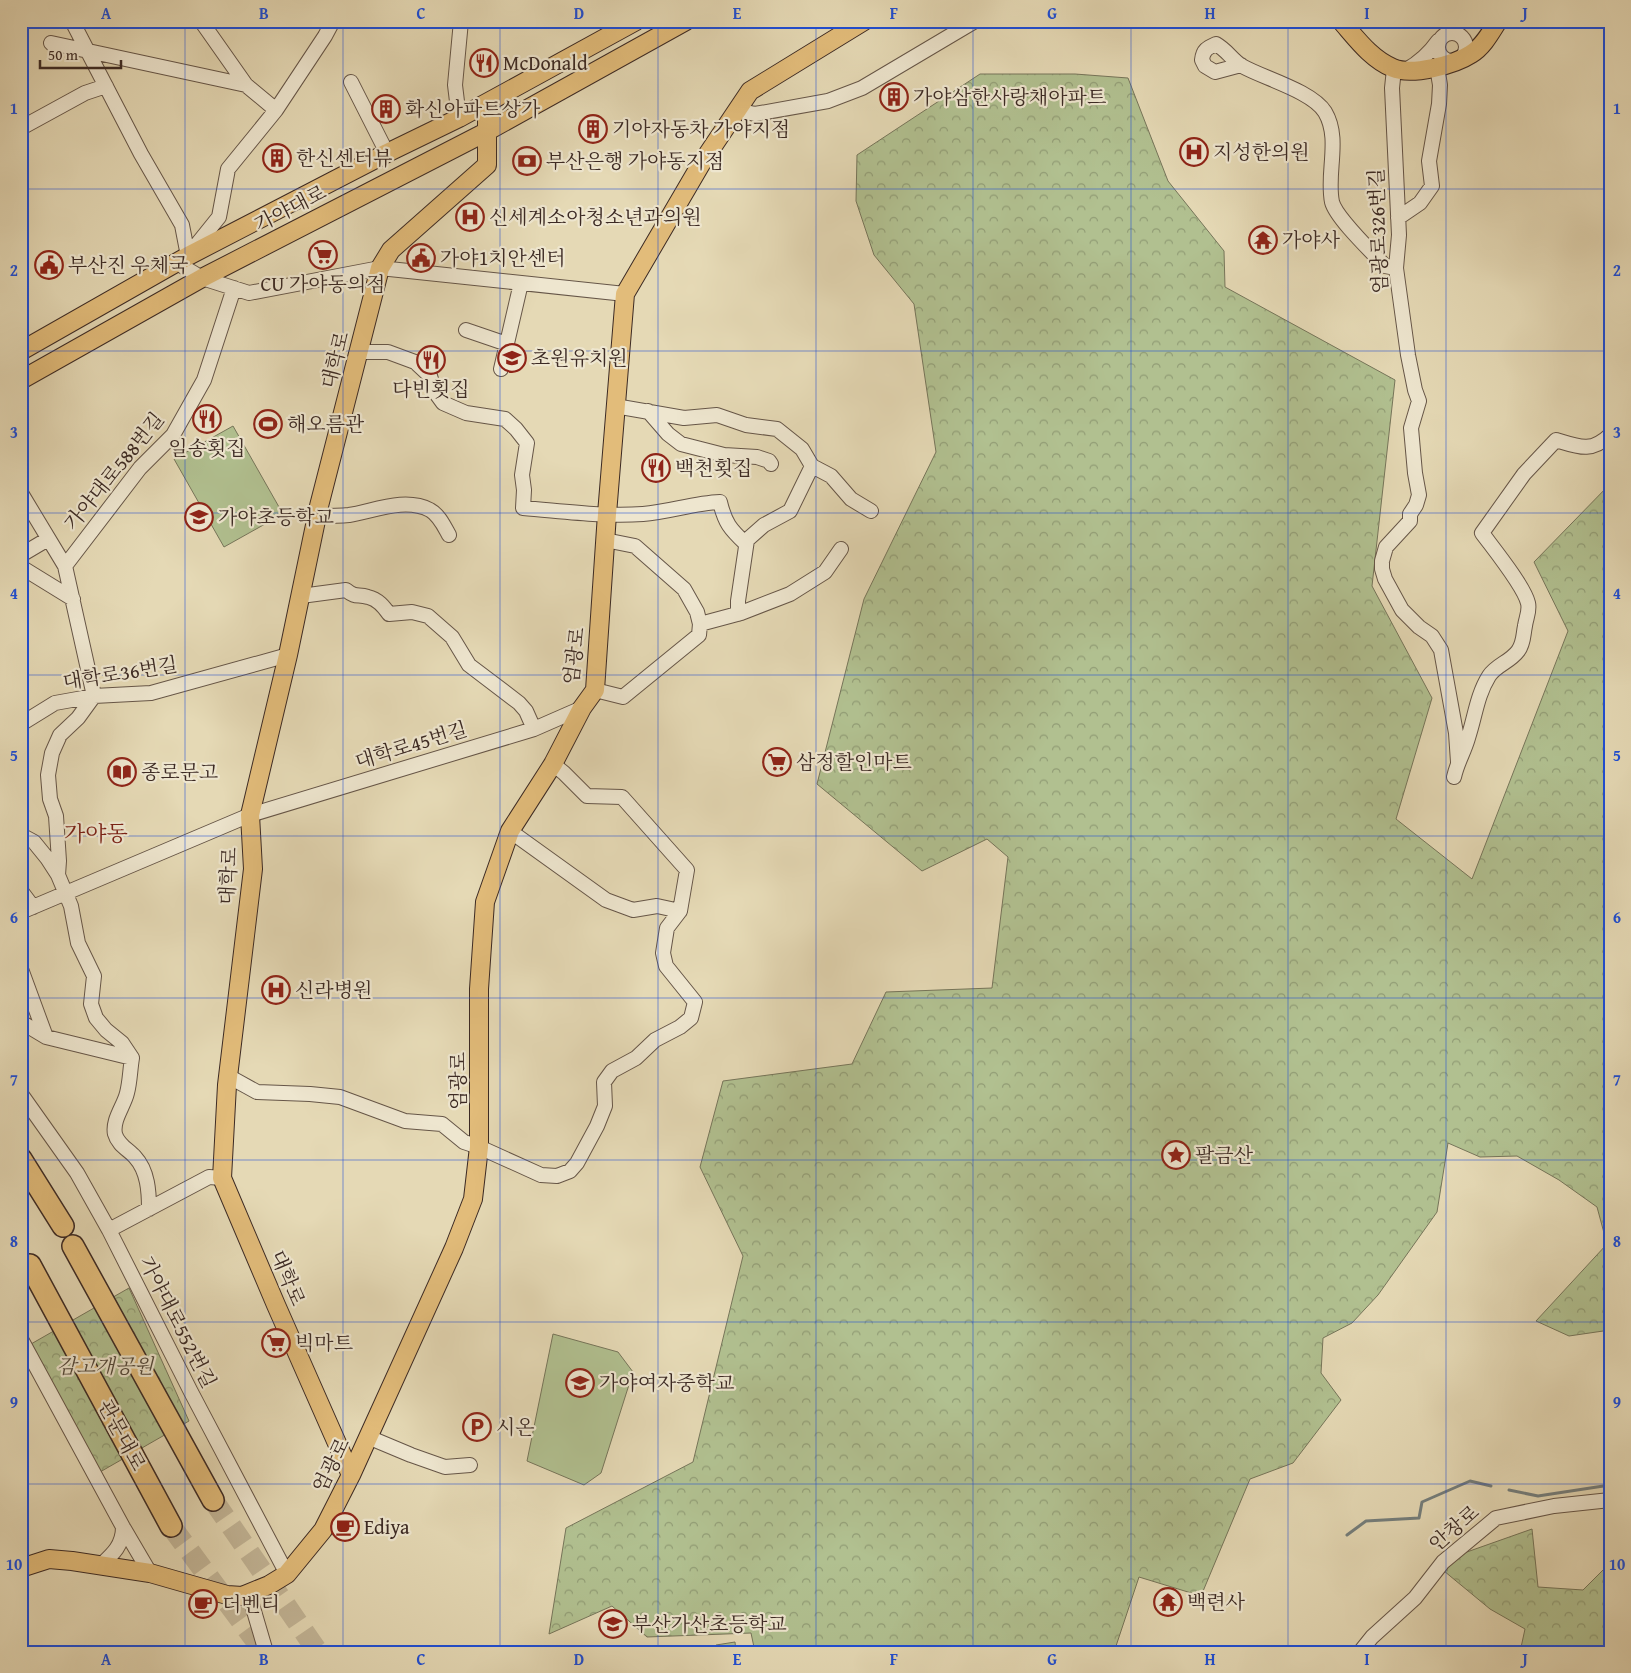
<svg xmlns="http://www.w3.org/2000/svg" width="1631" height="1673" font-family="'Gentium Book Plus','Noto Serif KR',serif">
	<defs>
		<pattern id="forest-crowns" width="20" height="18" patternUnits="userSpaceOnUse" patternTransform="scale(1.25)"><rect width="20" height="18" fill="#b1c090"/><path d="M2 6a3 3 0 1 1 6 0M12 15a3 3 0 1 1 6 0" fill="none" stroke="#919c75"/></pattern>
	</defs>
	<rect width="100%" height="100%" fill="#e5d9b5"/>
	<filter id="stains"><feTurbulence type="fractalNoise" baseFrequency=".004" numOctaves="4"/><feColorMatrix values="0 0 0 0 .2 0 0 0 0 .09 0 0 0 0 .02 0 0 0 .5 -.17"/></filter>
	<radialGradient id="worn" r=".72"><stop offset=".6" stop-color="#630" stop-opacity="0"/><stop offset="1" stop-color="#630" stop-opacity=".3"/></radialGradient>
	<path fill="url(#forest-crowns)" stroke="#76755a" d="M980 74H1075L1128 78 1168 181 1224 251 1225 287 1395 380 1372 586 1432 698 1396 819 1472 879 1568 631 1534 562 1610 484V1330L1569 1336 1536 1321 1607 1244 1597 1207 1559 1180 1517 1156 1480 1157 1448 1143 1437 1212 1378 1295 1352 1323 1323 1338 1321 1373 1341 1400 1293 1463 1250 1479 1201 1596 1139 1577 1114 1652H755L751 1633 647 1637 612 1606 549 1634 566 1528 693 1462 743 1256 700 1167 723 1081 852 1064 886 992 992 988 1008 857 987 839 922 871 817 784 864 599 936 452 914 304 874 255 856 201 857 155Z
		M129 1288 189 1421 100 1472 31 1344Z
		M1532 1529 1538 1587 1583 1590 1610 1563V1652H1520L1525 1629 1490 1609 1444 1571 1464 1553Z"/>
	<path fill="#b1c090" stroke="#76755a" d="M233 426 283 514 224 547 174 459Z
		M553 1334 618 1352 633 1372 601 1473 584 1485 527 1461Z
		M735 1642 736 1652H717L716 1645Z"/>
	<g fill="none" stroke-linecap="round" stroke-linejoin="round">
		<path stroke="#757f7d" stroke-width="3" d="M1509 1490 1538 1496 1610 1485
			M1347 1535 1366 1521 1419 1518 1422 1502 1470 1481 1491 1486"/>
		<path stroke="#c3b698" stroke-width="21" stroke-dasharray="21 11" stroke-linecap="butt" d="M213 1500 318 1652
			M171 1526 264 1652"/>
		<defs>
			<path id="minor" d="M72 21 141 154 182 225 188 256
				M201 21 246 85 276 110
				M1438 47a14 14 0 1 1 28 0a14 14 0 1 1-28 0Z
				M51 43 246 85
				M1241 65 1215 72 1205 66 1202 60C1203 50 1207 48 1216 44 1228 51 1232 60 1242 66 1263 78 1312 91 1325 112 1341 139 1326 173 1332 202 1336 218 1373 253 1385 266L1396 268
				M1394 69 1392 88 1399 235 1396 268 1408 355 1415 390 1419 401 1411 428 1415 473 1419 495 1416 505 1410 514V521L1386 547 1382 561V569L1385 579 1402 610 1419 627 1432 636 1441 650 1456 733 1458 762
				M1406 70C1420 62 1429 54 1438 41
				M351 82 387 153
				M737 110 755 114 828 101 862 88 975 21
				M459 118 455 85 461 21
				M21 128 85 93 106 86
				M1398 218 1420 203 1432 186 1429 161 1439 104 1440 85 1437 67
				M190 253 219 217 228 169 276 110 325 36 333 21
				M177 263 202 278 249 293 380 268 625 294
				M466 330 507 344
				M359 352H388L415 362 430 376 435 392 443 403 466 413 505 419 516 429 527 443 522 475 524 490 523 508C562 511 604 517 643 514 669 512 694 503 720 502 725 523 730 529 746 544
				M501 369 521 283
				M615 406 684 418 717 415 746 425 777 429 802 449 812 466 831 476 851 499 871 511
				M648 411 668 434 681 444 724 455 757 457 769 461 771 464
				M21 493 65 566 94 696 78 718 60 735 52 753 48 775 50 799 56 816 59 861 58 875
				M317 516C328 516 339 516 349 515 374 511 405 497 430 510 439 515 444 526 449 535
				M21 555 48 539
				M65 566 140 468 173 435 204 380 234 288
				M21 567 73 599
				M301 596 346 590C356 598 357 594 368 597 378 599 384 607 389 614L412 612 428 616 452 637 469 665 519 703 526 711 534 729
				M738 614V601L747 540 764 525 790 511 812 466
				M700 624 741 613 790 594 825 572 841 549
				M595 690 623 697 699 635 700 624 697 612 684 589 635 546 605 540
				M21 724 55 703 94 696 151 693 288 655
				M1454 777C1457 763 1464 752 1468 738 1475 717 1477 695 1489 676 1496 665 1510 662 1518 651 1524 643 1523 635 1525 626 1526 618 1530 611 1528 603 1524 586 1493 548 1482 533L1524 474 1556 440C1579 447 1591 453 1610 435
				M510 831 606 900 633 910 657 906 680 911
				M21 835 34 842 47 858 58 875 71 906 78 943 94 976 91 1004 96 1018 106 1030 122 1043 132 1058C130 1070 130 1082 127 1093 124 1106 112 1120 115 1134 118 1145 129 1150 135 1157 148 1171 149 1192 149 1209
				M21 891 33 907
				M21 912 250 815 534 729 582 708
				M21 969 46 1037
				M21 1022 46 1037 132 1058
				M228 1076 257 1092 310 1094 340 1097 405 1121 442 1124 464 1142 479 1147 541 1175 557 1176 570 1171 577 1163 597 1126 605 1106 604 1082 612 1071 636 1058 655 1040 680 1027 691 1018 695 1002 666 966 663 953 667 928 680 911 687 870 622 797 587 796 564 773 553 764
				M21 1094 77 1173 109 1230 191 1392 287 1574
				M109 1230 209 1177 222 1178
				M21 1339 123 1527 150 1573
				M368 1437 411 1455 445 1467 470 1465
				M101 1565C113 1554 123 1545 123 1527
				M249 1594 266 1652
				M1360 1652 1372 1637 1415 1598 1443 1562 1496 1518 1554 1506 1610 1500"/>
			<path id="major" d="M1341 21C1356 38 1371 59 1393 68 1412 76 1454 65 1471 54 1483 47 1491 32 1498 21
				M21 351 188 256 387 153 459 118 636 21
				M21 380 202 278 486 132 686 21
				M351 1475 276 1305 222 1178 227 1085 253 869 250 815 288 655 319 506 380 268 391 250 487 165V103
				M21 1568 49 1559 72 1561 150 1573 227 1595 242 1596 269 1585 287 1574 323 1530 351 1475 454 1248 473 1199 479 1147V989L485 902 510 831 553 764 582 708 595 690 607 514 625 294 701 164 750 91 864 21"/>
			<path id="highway" d="M21 1159 63 1226
				M73 1246 213 1500
				M30 1265 171 1526"/>
		</defs>
		<use href="#minor" stroke="#665648" stroke-width="16"/>
		<use href="#major" stroke="#3c2a24" stroke-width="20"/>
		<use href="#highway" stroke="#3c2a24" stroke-width="24"/>
		<use href="#minor" stroke="#eee6cf" stroke-width="14"/>
		<use href="#major" stroke="#e2bc7a" stroke-width="18"/>
		<use href="#highway" stroke="#e2bc7a" stroke-width="21"/>
	</g>
	<path fill="none" stroke="#1d4ed8" stroke-width="1" stroke-opacity="0.55" d="M185 21V1652M343 21V1652M500 21V1652M658 21V1652M816 21V1652M973 21V1652M1131 21V1652M1288 21V1652M1446 21V1652M21 189H1610M21 351H1610M21 513H1610M21 675H1610M21 836H1610M21 998H1610M21 1160H1610M21 1322H1610M21 1484H1610"/>
	<defs>
		<symbol id="restaurant-ring" viewBox="-11 -11 22 22"><circle r="9.5" fill="#eee6cf" stroke="#8f2418" stroke-width="1.5"/><path d="M-5-6h1v4h1v-4h1v4h1v-4h1v5L-1.5 .5V6h-2V.5L-5-1ZM5-6V6H3V1.5H1.5Q1.5-4 5-6Z" fill="#8f2418"/></symbol>
		<symbol id="building-ring" viewBox="-11 -11 22 22"><circle r="9.5" fill="#eee6cf" stroke="#8f2418" stroke-width="1.5"/><path d="M-4-6H4V6H1V3H-1V6H-4ZM-2.5-4.3h1.7v1.8h-1.7ZM.8-4.3h1.7v1.8H.8ZM-2.5-1h1.7V.8h-1.7ZM.8-1h1.7V.8H.8Z" fill="#8f2418"/></symbol>
		<symbol id="hospital-ring" viewBox="-11 -11 22 22"><circle r="9.5" fill="#eee6cf" stroke="#8f2418" stroke-width="1.5"/><path d="M-5-5h3v3.5h4V-5h3V5h-3V1.5h-4V5h-3Z" fill="#8f2418"/></symbol>
		<symbol id="bank-ring" viewBox="-11 -11 22 22"><circle r="9.5" fill="#eee6cf" stroke="#8f2418" stroke-width="1.5"/><path d="M-6-4H6V4H-6ZM0-2.3a2.3 2.3 0 1 0 0 4.6a2.3 2.3 0 1 0 0-4.6Z" fill="#8f2418"/></symbol>
		<symbol id="temple-ring" viewBox="-11 -11 22 22"><circle r="9.5" fill="#eee6cf" stroke="#8f2418" stroke-width="1.5"/><path d="M0-6L5-2H3V0L6.5 2.5H4V6H1.5V3h-3V6H-4V2.5H-6.5L-3 0V-2H-5Z" fill="#8f2418"/></symbol>
		<symbol id="supermarket-ring" viewBox="-11 -11 22 22"><circle r="9.5" fill="#eee6cf" stroke="#8f2418" stroke-width="1.5"/><path d="M-6-5.5h2.5l.6 2H6L4.5 2H-2.5L-4.4-4H-6ZM-1.5 3.2a1.3 1.3 0 1 0 .1 0ZM3 3.2a1.3 1.3 0 1 0 .1 0Z" fill="#8f2418"/></symbol>
		<symbol id="civic-ring" viewBox="-11 -11 22 22"><circle r="9.5" fill="#eee6cf" stroke="#8f2418" stroke-width="1.5"/><path d="M-.6-6.5H3V-4.5H.6V-3L4-1V1h2V6H-6V1h2V-1L-.6-3ZM-1.2 2.5V6h2.4V2.5Z" fill="#8f2418"/></symbol>
		<symbol id="school-ring" viewBox="-11 -11 22 22"><circle r="9.5" fill="#eee6cf" stroke="#8f2418" stroke-width="1.5"/><path d="M0-5L7-2L0 1L-7-2ZM-4 1L0 2.5L4 1V4Q0 6-4 4Z" fill="#8f2418"/></symbol>
		<symbol id="stadium-ring" viewBox="-11 -11 22 22"><circle r="9.5" fill="#eee6cf" stroke="#8f2418" stroke-width="1.5"/><path d="M0-5a6.5 5 0 1 0 0 10a6.5 5 0 1 0 0-10ZM-3.5-1.8h7v3.6h-7Z" fill="#8f2418"/></symbol>
		<symbol id="library-ring" viewBox="-11 -11 22 22"><circle r="9.5" fill="#eee6cf" stroke="#8f2418" stroke-width="1.5"/><path d="M-6-4Q-3-5.5-.7-3.5V5Q-3 3-6 4ZM6-4Q3-5.5 .7-3.5V5Q3 3 6 4Z" fill="#8f2418"/></symbol>
		<symbol id="sight-ring" viewBox="-11 -11 22 22"><circle r="9.5" fill="#eee6cf" stroke="#8f2418" stroke-width="1.5"/><path d="M0-6L1.8-2.2L6-1.7L2.9 1.2L3.7 5.4L0 3.3L-3.7 5.4L-2.9 1.2L-6-1.7L-1.8-2.2Z" fill="#8f2418"/></symbol>
		<symbol id="parking-ring" viewBox="-11 -11 22 22"><circle r="9.5" fill="#eee6cf" stroke="#8f2418" stroke-width="1.5"/><path d="M-3.5-5.5H1a3.5 3.5 0 0 1 0 7H-1V5.5H-3.5ZM-1-3.4V-.6H.8a1.4 1.4 0 0 0 0-2.8Z" fill="#8f2418"/></symbol>
		<symbol id="cafe-ring" viewBox="-11 -11 22 22"><circle r="9.5" fill="#eee6cf" stroke="#8f2418" stroke-width="1.5"/><path d="M-5.5-4.5H6V0H3Q3 3.5 0 3.5H-2.5Q-5.5 3.5-5.5 0ZM3-3.2v2h1.7v-2ZM-6 4.5H4V6H-6Z" fill="#8f2418"/></symbol>
	</defs>
	<g fill-rule="evenodd">
		<use href="#restaurant-ring" x="468" y="47" width="32" height="32"/>
		<use href="#building-ring" x="878" y="81" width="32" height="32"/>
		<use href="#building-ring" x="370" y="93" width="32" height="32"/>
		<use href="#building-ring" x="577" y="113" width="32" height="32"/>
		<use href="#hospital-ring" x="1178" y="136" width="32" height="32"/>
		<use href="#building-ring" x="261" y="142" width="32" height="32"/>
		<use href="#bank-ring" x="511" y="145" width="32" height="32"/>
		<use href="#hospital-ring" x="454" y="201" width="32" height="32"/>
		<use href="#temple-ring" x="1247" y="224" width="32" height="32"/>
		<use href="#supermarket-ring" x="307" y="239" width="32" height="32"/>
		<use href="#civic-ring" x="405" y="242" width="32" height="32"/>
		<use href="#civic-ring" x="33" y="249" width="32" height="32"/>
		<use href="#school-ring" x="496" y="342" width="32" height="32"/>
		<use href="#restaurant-ring" x="415" y="344" width="32" height="32"/>
		<use href="#restaurant-ring" x="191" y="403" width="32" height="32"/>
		<use href="#stadium-ring" x="252" y="408" width="32" height="32"/>
		<use href="#restaurant-ring" x="640" y="452" width="32" height="32"/>
		<use href="#school-ring" x="183" y="501" width="32" height="32"/>
		<use href="#supermarket-ring" x="761" y="746" width="32" height="32"/>
		<use href="#library-ring" x="106" y="756" width="32" height="32"/>
		<use href="#hospital-ring" x="260" y="974" width="32" height="32"/>
		<use href="#sight-ring" x="1160" y="1139" width="32" height="32"/>
		<use href="#supermarket-ring" x="260" y="1327" width="32" height="32"/>
		<use href="#school-ring" x="564" y="1367" width="32" height="32"/>
		<use href="#parking-ring" x="461" y="1411" width="32" height="32"/>
		<use href="#cafe-ring" x="329" y="1511" width="32" height="32"/>
		<use href="#temple-ring" x="1152" y="1586" width="32" height="32"/>
		<use href="#cafe-ring" x="187" y="1588" width="32" height="32"/>
		<use href="#school-ring" x="597" y="1608" width="32" height="32"/>
	</g>
	<g text-anchor="middle" stroke-width="4.5" stroke-linejoin="round" paint-order="stroke">
		<g font-size="20" fill="#3c2a24" stroke="#eee6cf" text-anchor="start">
			<text x="503" y="70">McDonald</text>
			<text x="913" y="104">가야삼한사랑채아파트</text>
			<text x="405" y="116">화신아파트상가</text>
			<text x="612" y="136">기아자동차 가야지점</text>
			<text x="1213" y="159">지성한의원</text>
			<text x="296" y="165">한신센터뷰</text>
			<text x="546" y="168">부산은행 가야동지점</text>
			<text x="489" y="224">신세계소아청소년과의원</text>
			<text x="1282" y="247">가야사</text>
			<text x="440" y="265">가야1치안센터</text>
			<text x="68" y="272">부산진 우체국</text>
			<text x="323" y="291" text-anchor="middle">CU 가야동의점</text>
			<text x="531" y="365">초원유치원</text>
			<text x="431" y="396" text-anchor="middle">다빈횟집</text>
			<text x="287" y="431">해오름관</text>
			<text x="207" y="455" text-anchor="middle">일송횟집</text>
			<text x="675" y="475">백천횟집</text>
			<text x="218" y="524">가야초등학교</text>
			<text x="796" y="769">삼정할인마트</text>
			<text x="141" y="779">종로문고</text>
			<text x="295" y="997">신라병원</text>
			<text x="1195" y="1162">팔금산</text>
			<text x="295" y="1350">빅마트</text>
			<text x="599" y="1390">가야여자중학교</text>
			<text x="496" y="1434">시온</text>
			<text x="364" y="1534">Ediya</text>
			<text x="1187" y="1609">백련사</text>
			<text x="222" y="1611">더벤티</text>
			<text x="632" y="1631">부산가산초등학교</text>
		</g>
		<g font-size="20" fill="#3c2a24" stroke="#eee6cf">
			<text transform="translate(290 208) rotate(-27)" y="7">가야대로</text>
			<text transform="translate(1378 231) rotate(-92)" y="7">엄광로326번길</text>
			<text transform="translate(335 360) rotate(-76)" y="7">대학로</text>
			<text transform="translate(114 471) rotate(-51)" y="7">가야대로588번길</text>
			<text transform="translate(574 656) rotate(-83)" y="7">엄광로</text>
			<text transform="translate(120 673) rotate(-9)" y="7">대학로36번길</text>
			<text transform="translate(411 745) rotate(-17)" y="7">대학로45번길</text>
			<text transform="translate(228 876) rotate(-87)" y="7">대학로</text>
			<text transform="translate(458 1081) rotate(-90)" y="7">엄광로</text>
			<text transform="translate(288 1278) rotate(67)" y="7">대학로</text>
			<text transform="translate(178 1322) rotate(63)" y="7">가야대로552번길</text>
			<text transform="translate(122 1435) rotate(62)" y="7">관문대로</text>
			<text transform="translate(331 1465) rotate(-64)" y="7">엄광로</text>
			<text transform="translate(1454 1528) rotate(-41)" y="7">안창로</text>
		</g>
		<g font-size="20" font-style="italic" fill="#53483a" stroke="#eee6cf">
			<text x="105" y="1373">감고개공원</text>
		</g>
		<g font-size="22" fill="#7a1f14" stroke="#eee6cf">
			<text x="96" y="841">가야동</text>
		</g>
	</g>
	<rect width="1631" height="1673" fill="none" stroke="#e5d9b5" stroke-width="55"/>
	<path d="M40 60v8h81v-8" fill="none" stroke="#3c2a24" stroke-width="2.5"/>
	<text x="48" y="60" font-size="15" fill="#3c2a24" stroke="#eee6cf" stroke-width="4" paint-order="stroke">50 m</text>
	<rect x="28" y="28" width="1576" height="1618" fill="none" stroke="#1d4ed8" stroke-width="2"/>
	<g font-size="16" text-anchor="middle" font-weight="bold" fill="#1d4ed8">
		<text x="106" y="19">A</text>
		<text x="264" y="19">B</text>
		<text x="421" y="19">C</text>
		<text x="579" y="19">D</text>
		<text x="737" y="19">E</text>
		<text x="894" y="19">F</text>
		<text x="1052" y="19">G</text>
		<text x="1210" y="19">H</text>
		<text x="1367" y="19">I</text>
		<text x="1525" y="19">J</text>
		<text x="14" y="114">1</text>
		<text x="1617" y="114">1</text>
		<text x="14" y="276">2</text>
		<text x="1617" y="276">2</text>
		<text x="14" y="438">3</text>
		<text x="1617" y="438">3</text>
		<text x="14" y="599">4</text>
		<text x="1617" y="599">4</text>
		<text x="14" y="761">5</text>
		<text x="1617" y="761">5</text>
		<text x="14" y="923">6</text>
		<text x="1617" y="923">6</text>
		<text x="14" y="1085">7</text>
		<text x="1617" y="1085">7</text>
		<text x="14" y="1247">8</text>
		<text x="1617" y="1247">8</text>
		<text x="14" y="1408">9</text>
		<text x="1617" y="1408">9</text>
		<text x="14" y="1570">10</text>
		<text x="1617" y="1570">10</text>
		<text x="106" y="1665">A</text>
		<text x="264" y="1665">B</text>
		<text x="421" y="1665">C</text>
		<text x="579" y="1665">D</text>
		<text x="737" y="1665">E</text>
		<text x="894" y="1665">F</text>
		<text x="1052" y="1665">G</text>
		<text x="1210" y="1665">H</text>
		<text x="1367" y="1665">I</text>
		<text x="1525" y="1665">J</text>
	</g>
	<rect width="100%" height="100%" filter="url(#stains)"/>
	<rect width="100%" height="100%" fill="url(#worn)"/>
</svg>
